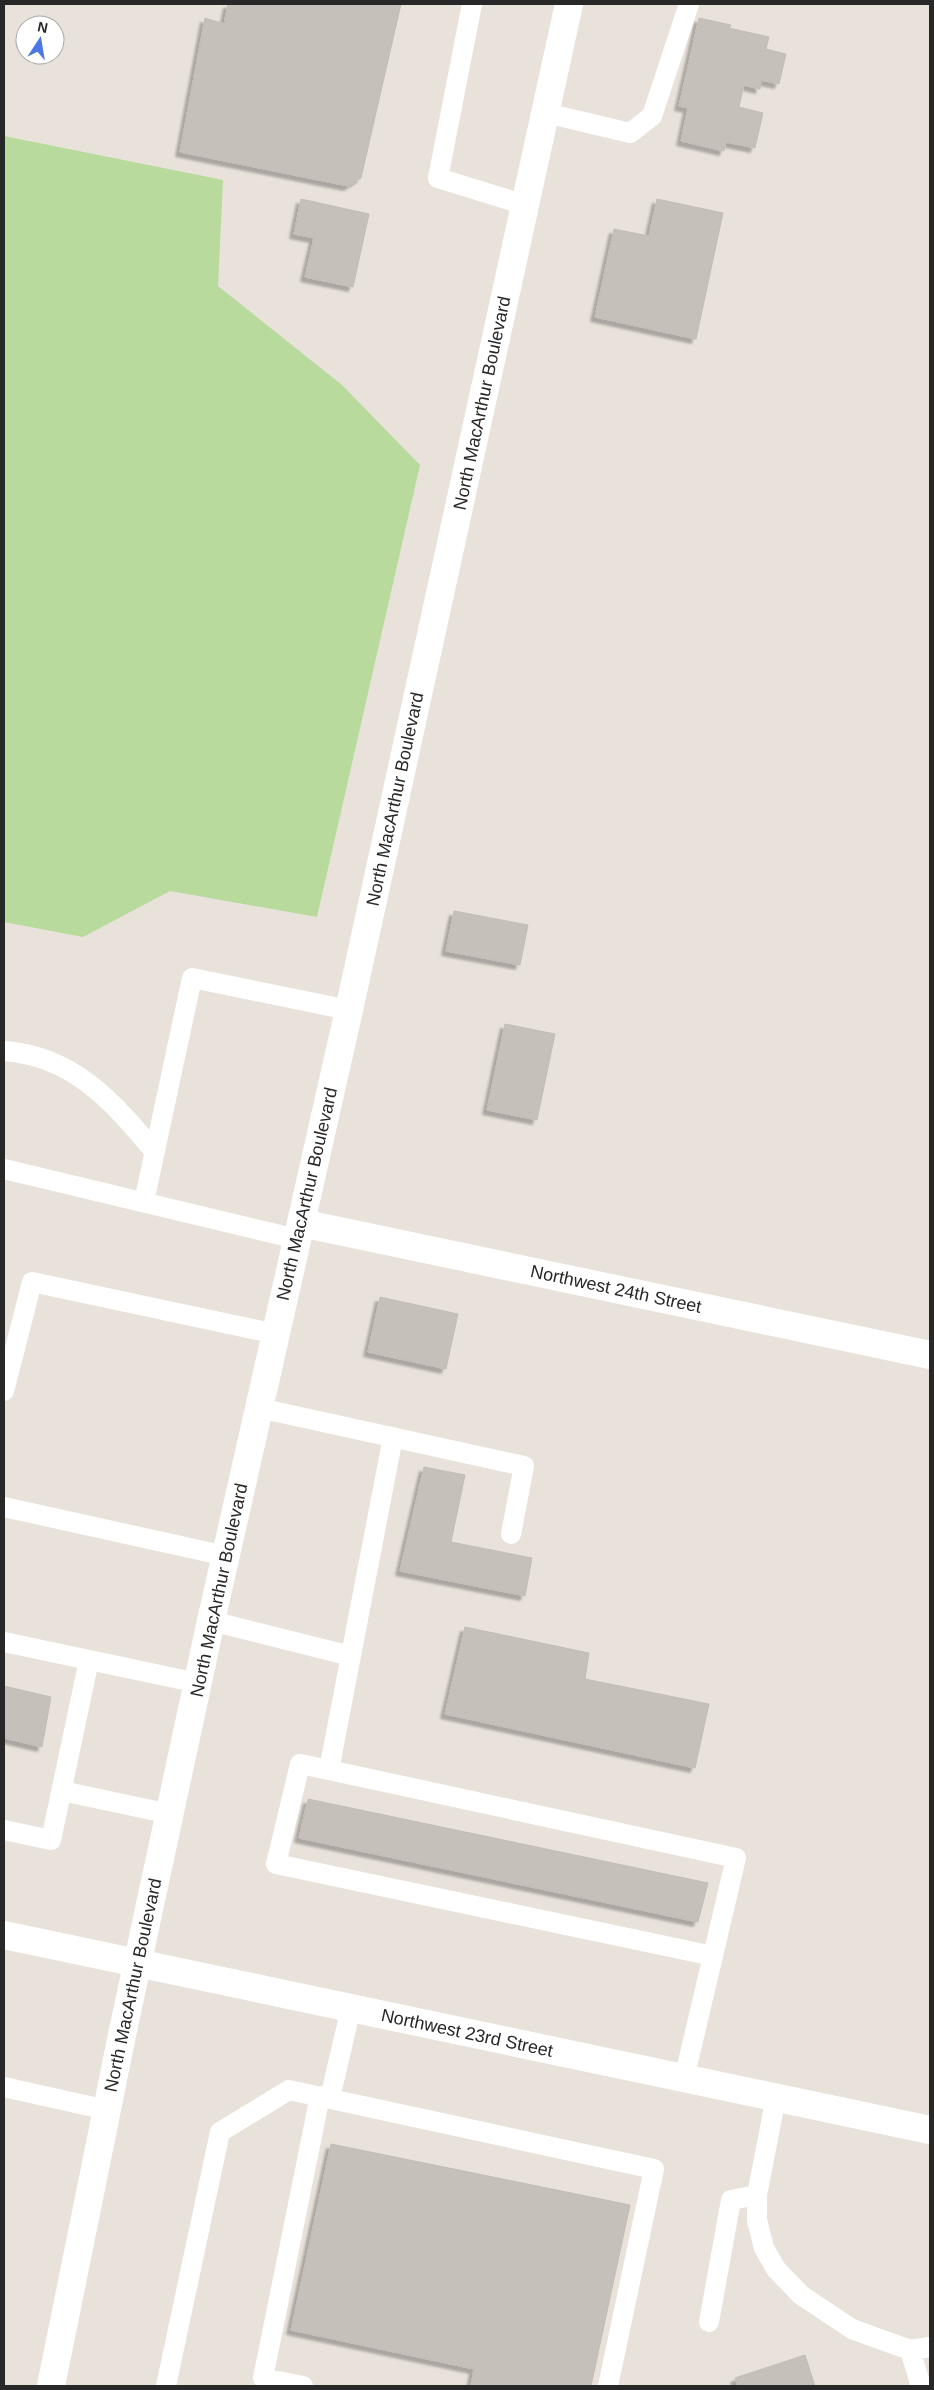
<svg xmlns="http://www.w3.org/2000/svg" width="934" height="2390" font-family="Arial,sans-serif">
	<defs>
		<filter id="shadow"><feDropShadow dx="-4.5" dy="4.5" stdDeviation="1" flood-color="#0004"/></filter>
	</defs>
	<rect width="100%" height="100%" fill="#e9e2db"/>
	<path fill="#b8da9d" d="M4 136 223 180 218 286 342 385 420 465 317 917 170 891 83 937 4 922Z"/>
	<path fill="#c5c0ba" stroke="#c4bdb5" filter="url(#shadow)" d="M228 4H401L361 178 348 186 180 152 205 18 224 24Z
		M699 18 731 25 729 28 769 37 766 49 786 54 779 84 761 80 760 89 744 85 739 107 763 113 755 148 726 142 724 151 681 141 688 108 679 106Z
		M301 199 369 214 353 287 305 277 314 238 294 234Z
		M657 199 723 213 696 339 595 317 614 229 649 236Z
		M454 911 528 925 520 965 446 951Z
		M505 1024 555 1034 537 1120 487 1110Z
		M380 1297 458 1314 446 1369 368 1352Z
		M424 1467 465 1475 451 1542 532 1558 525 1596 400 1571Z
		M465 1627 589 1653 585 1679 709 1704 695 1768 445 1714Z
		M4 1686 51 1697 42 1747 4 1738Z
		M308 1799 708 1883 698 1922 299 1838Z
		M331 2144 630 2205 591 2386H471L474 2369 291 2330Z
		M805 2355 815 2386H738L735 2378Z"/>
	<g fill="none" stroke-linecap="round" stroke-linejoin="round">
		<path stroke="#fff" stroke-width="20" d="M472 4 438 178 525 205
			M546 113 630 133 652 116 689 4
			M4 1051C74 1056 113 1102 155 1152
			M4 1169 297 1239
			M144 1202 192 978 349 1010
			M4 1391 32 1282 276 1334
			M259 1408 524 1466 511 1534
			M393 1437 329 1770 736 1858 684 2079
			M4 1507 226 1556
			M211 1621 351 1656
			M4 1642 198 1683
			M329 1770 300 1764 276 1864 713 1956
			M62 1791 170 1814
			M4 1830 51 1840 89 1660
			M4 2087 107 2110
			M776 2097 757 2195V2220L764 2248 776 2269 801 2295 852 2329 910 2350 930 2347
			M330 2098 351 2008
			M709 2322 731 2200 757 2195
			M910 2350 921 2386
			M166 2386 220 2132 289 2090 654 2169 608 2386
			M303 2386 263 2378 320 2096"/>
		<path stroke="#fff" stroke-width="28" d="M301 1223 930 1355"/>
		<path stroke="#fff" stroke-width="28" d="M4 1935 930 2130
			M51 2386 122 2035 211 1621 349 1010 569 4"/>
	</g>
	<g text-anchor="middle" stroke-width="4.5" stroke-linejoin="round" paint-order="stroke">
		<g font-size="18" fill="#282828" stroke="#fff">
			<text transform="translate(482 403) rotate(-78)" y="6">North MacArthur Boulevard</text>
			<text transform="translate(395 799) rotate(-78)" y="6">North MacArthur Boulevard</text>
			<text transform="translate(307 1194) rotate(-77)" y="6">North MacArthur Boulevard</text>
			<text transform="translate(616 1289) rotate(12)" y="6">Northwest 24th Street</text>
			<text transform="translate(219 1590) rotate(-78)" y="6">North MacArthur Boulevard</text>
			<text transform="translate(133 1985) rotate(-78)" y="6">North MacArthur Boulevard</text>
			<text transform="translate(467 2033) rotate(12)" y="6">Northwest 23rd Street</text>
		</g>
	</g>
	<rect width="934" height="2390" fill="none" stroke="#282828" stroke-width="10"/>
	<g transform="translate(40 40) rotate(12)"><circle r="24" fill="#ffffff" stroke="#a9a9a9"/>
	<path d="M0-4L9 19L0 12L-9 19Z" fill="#4c78e6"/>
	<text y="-8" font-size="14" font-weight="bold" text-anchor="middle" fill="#282828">N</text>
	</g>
</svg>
